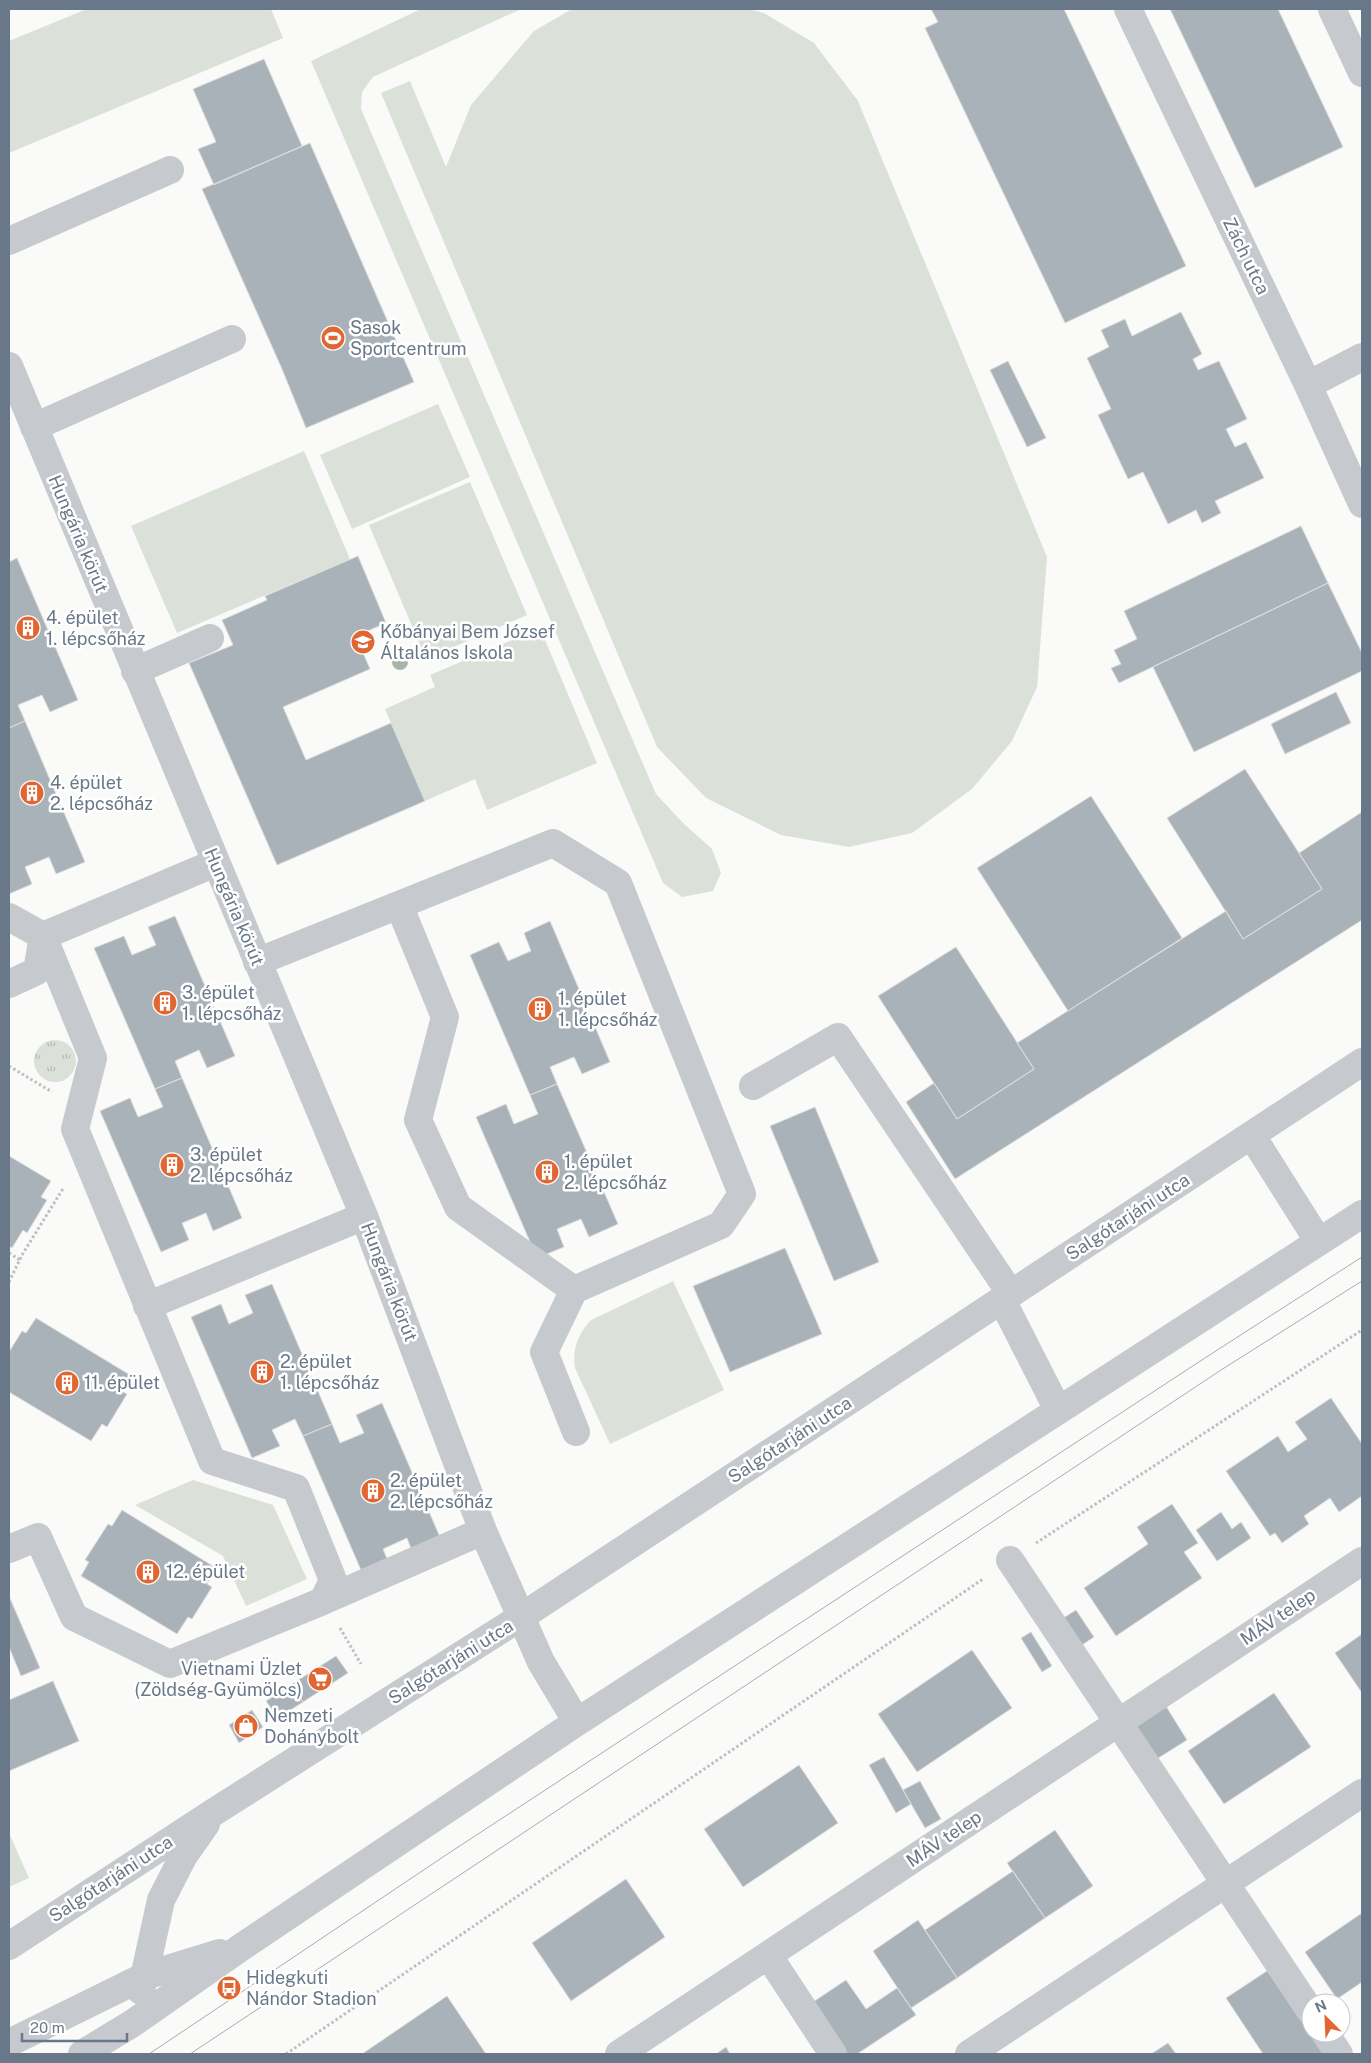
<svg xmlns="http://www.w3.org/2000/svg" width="1371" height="2063" font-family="'Public Sans',sans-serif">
	<defs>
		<pattern id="grass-tufts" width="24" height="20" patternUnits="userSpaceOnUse" patternTransform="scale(1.25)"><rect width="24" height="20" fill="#dbe1d9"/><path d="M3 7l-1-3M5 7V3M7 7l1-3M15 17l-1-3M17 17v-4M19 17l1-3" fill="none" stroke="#b6bbb6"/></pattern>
	</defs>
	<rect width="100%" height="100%" fill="#fafaf8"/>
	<path fill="url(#grass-tufts)" d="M34 1061a21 21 0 1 1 42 0a21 21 0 1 1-42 0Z"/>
	<path fill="#dbe1d9" d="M87 9H271L283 38 9 153V41Z
		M421 9H521L373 77 362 92 361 109 656 794 683 823 712 849 721 873 713 891 682 897 663 883 311 61Z
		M572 9H749L764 13 814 43 858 101 1047 557 1037 687 1012 741 972 789 912 833 849 847 781 835 706 798 657 747 381 93 410 81 446 167 471 105 534 31Z
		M438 404 470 477 352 529 320 455Z
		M304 451 350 559 177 633 131 526Z
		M470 482 527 615 426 659 369 525Z
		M540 628 597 763 487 810 475 779 425 801 385 709 435 687 430 675Z
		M673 1281 724 1390 610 1444 575 1368C572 1349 578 1334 591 1320Z
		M193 1480 273 1505 307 1579 246 1606 223 1556 135 1505Z
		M9 1833 29 1878 9 1887Z"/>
	<path fill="#aab2b9" stroke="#dcdcda" d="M931 9H1064L1186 266 1065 323 925 28 938 22Z
		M1170 9H1278L1343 147 1255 188Z
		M264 59 302 146 214 185 198 149 216 142 193 89Z
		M310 143 414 382 306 428 282 369 202 189Z
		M1181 312 1202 354 1193 359 1198 370 1219 361 1247 419 1226 429 1235 447 1246 442 1264 478 1215 501 1221 513 1202 523 1196 510 1168 524 1143 472 1128 479 1098 415 1111 409 1087 358 1109 347 1101 330 1125 319 1132 336Z
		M1008 361 1046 438 1027 447 990 370Z
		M1301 526 1328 583 1119 683 1111 668 1121 664 1114 650 1137 639 1124 611Z
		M358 556 386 623 356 636 370 669 283 707 306 760 391 723 425 801 277 865 189 663 233 645 222 620 267 600 265 596Z
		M17 558 78 700 50 712 42 695 18 705 25 721 9 728V562Z
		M1328 583 1362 653V671L1194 752 1153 667Z
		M1336 692 1351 723 1285 754 1271 724Z
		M25 721 85 862 56 874 49 857 25 867 32 884 9 894V728Z
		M1245 769 1322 889 1243 939 1167 818Z
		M1091 796 1182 938 1068 1011 977 868Z
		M1362 812V920L955 1179 906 1102 934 1083 957 1119 1034 1069 1017 1043 1226 911 1243 939 1322 889 1299 853Z
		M175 916 235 1056 207 1068 199 1050 175 1061 182 1078 155 1089 94 948 124 936 132 955 156 945 148 927Z
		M550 921 610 1062 582 1074 574 1057 550 1067 557 1084 530 1095 470 955 499 942 508 961 531 951 524 933Z
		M956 947 1034 1069 957 1119 878 996Z
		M182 1078 242 1218 213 1231 206 1213 182 1223 189 1240 161 1252 100 1111 130 1098 138 1117 163 1107 155 1089Z
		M557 1084 618 1224 589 1237 581 1219 557 1229 564 1247 537 1258 476 1117 506 1104 514 1124 538 1114 530 1095Z
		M815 1107 879 1262 834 1281 770 1126Z
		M9 1156 51 1181 41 1197 47 1200 27 1233 23 1230 12 1248 9 1246Z
		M785 1248 822 1334 730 1372 693 1286Z
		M272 1284 332 1424 303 1436 295 1419 272 1430 280 1446 252 1458 191 1317 221 1304 229 1324 253 1313 245 1295Z
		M36 1318 130 1375 121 1391 127 1394 107 1427 102 1424 91 1441 9 1392V1352L22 1331 26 1333Z
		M1331 1398 1362 1444V1496L1339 1512 1330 1498 1304 1516 1309 1524 1282 1543 1275 1533 1270 1536 1226 1471 1278 1436 1288 1452 1307 1439 1295 1422Z
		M382 1403 443 1544 414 1556 407 1538 383 1549 390 1566 364 1577 303 1436 332 1424 340 1443 364 1433 356 1415Z
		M1172 1504 1198 1543 1184 1552 1202 1578 1116 1636 1084 1588 1148 1544 1137 1527Z
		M122 1510 216 1568 207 1584 212 1587 192 1619 188 1617 177 1634 81 1576 89 1562 85 1560 108 1524 112 1526Z
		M1221 1512 1232 1529 1241 1522 1251 1538 1217 1561 1196 1530Z
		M9 1596 40 1668 21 1676 9 1647Z
		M1076 1610 1094 1637 1079 1647 1062 1619Z
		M1031 1632 1052 1666 1042 1672 1021 1638Z
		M1362 1634V1693L1335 1653Z
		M972 1650 1012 1708 917 1772 878 1714Z
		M336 1656 348 1673 303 1702 292 1684Z
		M53 1681 79 1741 9 1771V1700Z
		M292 1684 303 1702 278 1718 266 1701Z
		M1274 1693 1311 1747 1224 1804 1188 1751Z
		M1164 1703 1187 1740 1152 1762 1129 1725Z
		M252 1710 263 1727 239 1743 229 1725Z
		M884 1757 911 1804 896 1813 869 1765Z
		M799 1765 838 1823 743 1887 704 1829Z
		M920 1781 941 1819 925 1828 903 1790Z
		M1055 1830 1093 1886 1045 1918 1007 1863Z
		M1013 1871 1045 1918 957 1978 925 1930Z
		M626 1879 665 1937 571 2001 532 1943Z
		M1362 1913V1982L1337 1999 1305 1952Z
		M918 1920 957 1978 911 2008 873 1951Z
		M1270 1969 1311 2033 1326 2054H1263L1226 1998Z
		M846 1980 866 2009 897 1988 916 2015 857 2054H843L810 2004Z
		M447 1996 486 2054H362Z
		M1168 2043 1176 2054H1151Z
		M726 2047 730 2054H716Z"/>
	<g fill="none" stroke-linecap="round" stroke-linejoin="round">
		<path stroke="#bdc0c3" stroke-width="3" stroke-dasharray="2.5 2.5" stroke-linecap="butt" d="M9 1066 52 1092
			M9 1253 20 1260
			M9 1282 22 1255 64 1187
			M1036 1543 1362 1330
			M340 1628 361 1664
			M286 2054 983 1579"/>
		<path stroke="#c6c9cd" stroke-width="28" d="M1128 9 1308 385 1362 504
			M1332 9 1362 73
			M9 241 170 170
			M9 366 364 1216 483 1531 541 1662 577 1722
			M1308 385 1362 357
			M34 427 232 339
			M135 671 210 638
			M399 905 445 1017 418 1120 458 1207 574 1290
			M9 917 43 936 93 1058 75 1129 212 1461 296 1488 333 1580 323 1601 170 1664 74 1617 38 1537 9 1549
			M257 962 553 843 618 883 742 1194 721 1225 574 1290 544 1352 576 1432
			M9 984 37 971 43 936 215 863
			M753 1086 838 1037 1011 1294
			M1252 1136 1319 1242
			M1002 1300 1058 1410
			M147 1306 364 1216
			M1010 1560 1311 2012
			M323 1601 483 1531
			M9 1946 214 1812 521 1617 1362 1062
			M768 1955 833 2054
			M141 1991 161 1900 183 1857 206 1824
			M1325 2033 1339 2054
			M9 2043 145 1976 220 1953
			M82 2054 133 2023 243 1946 577 1722 1362 1214
			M619 2054 1362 1561
			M969 2054 1362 1793"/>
		<path stroke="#a6acb2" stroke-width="1" d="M149 2054 446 1855 1208 1356 1362 1257
			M190 2054 1221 1370 1362 1281"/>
	</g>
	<circle fill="#a9b4a7" cx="400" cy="662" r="8"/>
	<defs>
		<symbol id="stadium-disc" viewBox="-11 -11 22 22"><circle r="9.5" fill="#e06731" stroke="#fff"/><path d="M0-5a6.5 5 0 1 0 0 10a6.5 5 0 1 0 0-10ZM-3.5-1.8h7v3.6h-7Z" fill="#fff"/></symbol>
		<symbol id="building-disc" viewBox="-11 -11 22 22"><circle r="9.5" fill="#e06731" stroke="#fff"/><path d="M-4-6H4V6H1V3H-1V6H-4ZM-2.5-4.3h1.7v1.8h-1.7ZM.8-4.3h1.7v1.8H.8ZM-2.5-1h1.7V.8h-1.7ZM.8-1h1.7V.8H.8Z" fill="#fff"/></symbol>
		<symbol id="school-disc" viewBox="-11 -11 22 22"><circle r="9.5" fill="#e06731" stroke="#fff"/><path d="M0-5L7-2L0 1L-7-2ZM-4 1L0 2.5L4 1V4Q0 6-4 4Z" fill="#fff"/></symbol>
		<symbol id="supermarket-disc" viewBox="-11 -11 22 22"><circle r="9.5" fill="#e06731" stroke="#fff"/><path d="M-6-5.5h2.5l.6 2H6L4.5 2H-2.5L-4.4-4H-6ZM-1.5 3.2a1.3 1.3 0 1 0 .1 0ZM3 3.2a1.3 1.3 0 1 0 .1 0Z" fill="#fff"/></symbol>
		<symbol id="shop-disc" viewBox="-11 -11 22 22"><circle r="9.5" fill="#e06731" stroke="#fff"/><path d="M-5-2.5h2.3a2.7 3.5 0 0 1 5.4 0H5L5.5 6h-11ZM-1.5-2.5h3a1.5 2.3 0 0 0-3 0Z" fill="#fff"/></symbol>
		<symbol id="bus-disc" viewBox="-11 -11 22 22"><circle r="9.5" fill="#e06731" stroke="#fff"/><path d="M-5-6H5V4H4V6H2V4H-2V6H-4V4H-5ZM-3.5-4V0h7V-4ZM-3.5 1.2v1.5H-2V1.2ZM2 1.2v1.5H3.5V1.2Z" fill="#fff"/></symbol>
	</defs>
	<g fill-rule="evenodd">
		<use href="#stadium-disc" x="319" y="324" width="28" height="28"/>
		<use href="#building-disc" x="14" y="614" width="28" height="28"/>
		<use href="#school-disc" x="349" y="628" width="28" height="28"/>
		<use href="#building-disc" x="18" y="779" width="28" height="28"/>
		<use href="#building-disc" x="151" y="989" width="28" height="28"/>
		<use href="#building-disc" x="526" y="995" width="28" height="28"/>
		<use href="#building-disc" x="158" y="1151" width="28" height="28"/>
		<use href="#building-disc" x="533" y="1158" width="28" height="28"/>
		<use href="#building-disc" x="248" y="1358" width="28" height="28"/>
		<use href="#building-disc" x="53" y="1369" width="28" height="28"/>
		<use href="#building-disc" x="359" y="1477" width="28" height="28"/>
		<use href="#building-disc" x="134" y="1558" width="28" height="28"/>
		<use href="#supermarket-disc" x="306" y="1665" width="28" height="28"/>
		<use href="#shop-disc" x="232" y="1712" width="28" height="28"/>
		<use href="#bus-disc" x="215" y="1974" width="28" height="28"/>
	</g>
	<g text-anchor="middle" stroke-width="5" stroke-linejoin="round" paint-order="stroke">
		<g font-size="18" fill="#697888" stroke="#fff">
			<text transform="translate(1246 256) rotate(64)" y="6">Zách utca</text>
			<text transform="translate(78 534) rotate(67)" y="6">Hungária körút</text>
			<text transform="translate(234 907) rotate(67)" y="6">Hungária körút</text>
			<text transform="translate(1128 1217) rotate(-33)" y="6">Salgótarjáni utca</text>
			<text transform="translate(389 1282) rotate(69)" y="6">Hungária körút</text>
			<text transform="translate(790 1440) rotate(-33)" y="6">Salgótarjáni utca</text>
			<text transform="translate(1278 1617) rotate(-34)" y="6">MÁV telep</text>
			<text transform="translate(451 1662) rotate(-32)" y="6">Salgótarjáni utca</text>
			<text transform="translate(944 1839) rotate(-34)" y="6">MÁV telep</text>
			<text transform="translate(111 1879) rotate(-33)" y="6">Salgótarjáni utca</text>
		</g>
		<g font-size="18" fill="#697888" stroke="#fff" text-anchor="start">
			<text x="350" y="334">Sasok<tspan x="350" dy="21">Sportcentrum</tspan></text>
			<text x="46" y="624">4. épület<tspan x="46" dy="21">1. lépcsőház</tspan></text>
			<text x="380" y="638">Kőbányai Bem József<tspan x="380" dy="21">Általános Iskola</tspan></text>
			<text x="50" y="789">4. épület<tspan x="50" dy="21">2. lépcsőház</tspan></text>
			<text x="182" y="999">3. épület<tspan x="182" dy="21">1. lépcsőház</tspan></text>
			<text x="558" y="1005">1. épület<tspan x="558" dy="21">1. lépcsőház</tspan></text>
			<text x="190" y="1161">3. épület<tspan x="190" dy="21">2. lépcsőház</tspan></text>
			<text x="564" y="1168">1. épület<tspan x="564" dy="21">2. lépcsőház</tspan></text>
			<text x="280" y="1368">2. épület<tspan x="280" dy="21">1. lépcsőház</tspan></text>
			<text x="84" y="1389">11. épület</text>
			<text x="390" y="1487">2. épület<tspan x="390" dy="21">2. lépcsőház</tspan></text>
			<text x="166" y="1578">12. épület</text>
			<text x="302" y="1675" text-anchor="end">Vietnami Üzlet<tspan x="302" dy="21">(Zöldség-Gyümölcs)</tspan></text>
			<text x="264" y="1722">Nemzeti<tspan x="264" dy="21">Dohánybolt</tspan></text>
			<text x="246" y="1984">Hidegkuti<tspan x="246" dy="21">Nándor Stadion</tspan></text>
		</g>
	</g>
	<rect width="1371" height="2063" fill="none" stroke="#697888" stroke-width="20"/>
	<g transform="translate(1326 2018) rotate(336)"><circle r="24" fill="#ffffff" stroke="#c3c9cf"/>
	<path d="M0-4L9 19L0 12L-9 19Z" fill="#e06731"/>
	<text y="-8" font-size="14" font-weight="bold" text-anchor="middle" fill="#697888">N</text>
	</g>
	<path d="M22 2033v8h105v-8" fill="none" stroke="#697888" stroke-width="2.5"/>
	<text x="30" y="2033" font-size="15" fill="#697888" stroke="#ffffff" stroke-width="4" paint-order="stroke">20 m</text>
</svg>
